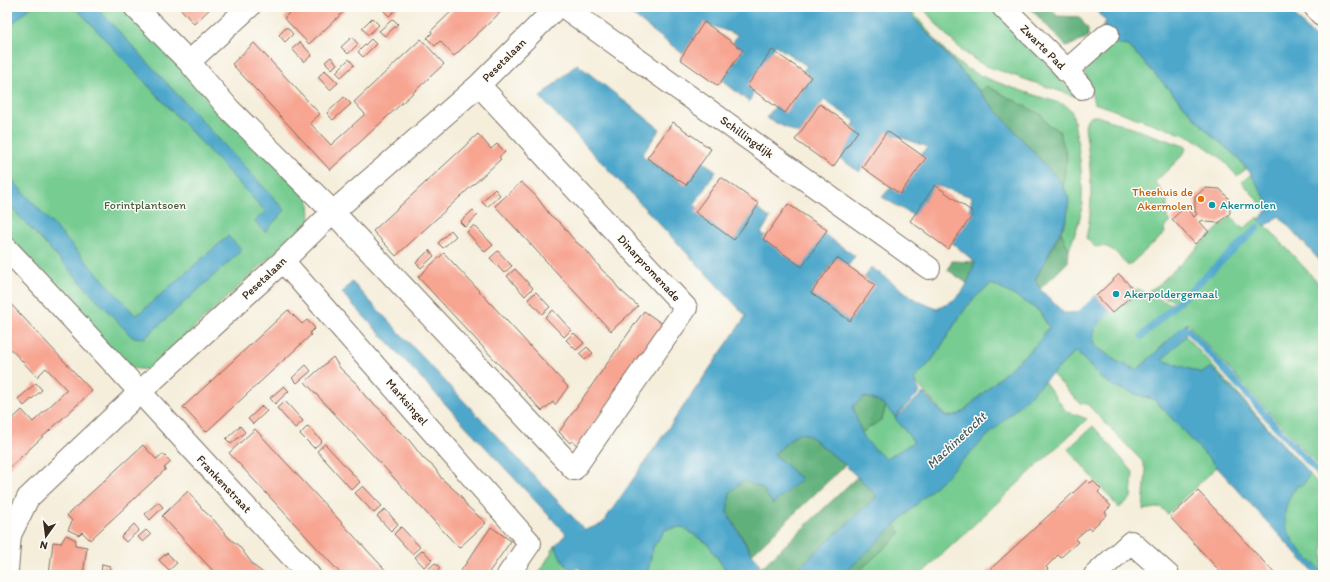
<svg xmlns="http://www.w3.org/2000/svg" width="1330" height="582" font-family="Itim,sans-serif">
	<rect width="100%" height="100%" fill="#fdfcf7"/>
	<filter id="ink" filterUnits="userSpaceOnUse"><feTurbulence type="fractalNoise" baseFrequency=".025" numOctaves="2"/><feDisplacementMap in="SourceGraphic" scale="8" xChannelSelector="R" yChannelSelector="G"/><feConvolveMatrix kernelMatrix="1 2 1 2 8 2 1 2 1" color-interpolation-filters="sRGB"/></filter>
	<filter id="wash" filterUnits="userSpaceOnUse"><feTurbulence type="fractalNoise" baseFrequency=".012" numOctaves="4" result="noise"/><feDisplacementMap in="SourceGraphic" scale="16" xChannelSelector="R" yChannelSelector="G"/><feGaussianBlur stdDeviation="0.9" result="paint"/><feColorMatrix in="noise" values="0 0 0 0 0 0 0 0 0 0 0 0 0 0 0 0 0 1.4 0 .05"/><feComposite in="paint" operator="in"/></filter>
	<g filter="url(#wash)">
		<rect width="100%" height="100%" fill="#f5eedb"/>
		<path fill="#76cc91" stroke="#587b58" d="M7 7H127L309 200 310 220 149 370 128 368 7 235Z
			M904 7H908C924 25 939 46 957 62 980 80 1036 95 1065 105L1070 109 1073 115C1078 146 1085 181 1081 212 1079 225 1073 238 1069 250L1061 232 1067 218 1052 171Z
			M922 7H996L1077 97 986 66C959 53 941 29 922 7Z
			M1112 39 1119 45 1129 46 1210 134 1236 156 1246 169 1237 176 1220 157 1193 138 1094 103 1084 70 1091 59Z
			M1090 116H1097L1187 147 1183 155 1155 182 1167 197V218L1170 222 1164 229 1165 233 1128 266C1118 255 1111 243 1095 247L1086 238C1095 200 1090 164 1085 126L1087 119Z
			M1251 174 1270 206 1267 211 1242 182Z
			M1231 216 1243 229 1258 217 1323 288V471L1188 324 1137 370 1116 361 1093 344 1094 329 1138 288 1149 296 1179 306 1183 304 1148 291 1157 286Z
			M992 284 1017 297 1039 311 1049 328 1037 344 960 414 946 417 913 379C919 374 926 368 931 361 952 333 961 304 992 284Z
			M1186 336 1323 489V572C1307 558 1283 537 1283 513 1284 506 1288 499 1291 493L1153 369Z
			M1076 351 1101 378 1115 387 1155 400 1217 467 1167 514 1161 507 1143 510 1146 471 1142 461 1087 404 1080 403 1052 374Z
			M1044 381 1066 411 1087 419 920 575H855L900 533 895 525Z
			M886 405 914 442 886 459 867 444 861 433 882 419Z
			M1093 426 1133 472 1131 498 1119 508 1068 449Z
			M682 527 707 543 729 575H647L653 547 666 529Z
			M555 546 564 563 574 573 572 575H538Z"/>
		<path fill="#60b07b" stroke="#4e6d4c" d="M1029 7H1050L1057 16 1079 17 1088 29V37L1067 47Z
			M987 86 1042 115 1048 125 1059 130 1067 156 1063 185 979 91Z
			M1061 232 1069 250 1068 262 1040 289 1035 280Z
			M952 261 975 262 968 284 948 270Z
			M864 397 876 400 886 405 882 419 861 433 858 426 853 406Z
			M798 433 807 434 845 465 752 554 727 512 730 492 743 480 762 488 801 479 774 454Z
			M857 477 877 496 791 575H767L762 567Z
			M895 525 901 533 855 575H842Z"/>
		<path fill="#4da7cb" stroke="#446874" fill-rule="evenodd" d="M7 7H31L7 28Z
			M75 7H96L285 210 265 232 255 221 265 211Z
			M629 7H904L1063 185 1069 199 1067 218 1035 280 1040 289 1064 313 1089 312 1094 308 1100 315 1095 319 1093 344 1116 361 1137 370 1187 323 1186 336 1162 360 1202 373 1211 367 1310 474 1303 485 1297 486C1269 522 1295 547 1323 572V575H1316L1155 400 1115 387 1101 378 1076 351 843 575H791L877 496 845 465 807 434 798 433 774 454 801 479 773 504 762 488 743 481 730 492 727 512 747 547 767 575H729L707 543 682 527 666 529 653 547 647 575H586L578 567 574 573 563 562 555 546 566 534 342 293 352 282 585 530 602 524 746 316 540 97 577 64 660 129 642 155 679 181 695 156 716 171 694 205 731 230 749 203 770 218 761 233 798 258 824 234 855 256 848 266 836 258 811 293 844 312 871 267 916 300 937 309C964 296 965 291 975 262L950 241 969 213 972 197 935 185 914 216 882 197 928 147 894 135 887 131 859 172 841 159 855 121 824 100 799 134 766 118 807 66 775 45 749 102 723 81 711 75 738 35 704 23 683 54 627 11ZM992 284 1017 297 1039 311 1049 327 1037 344 960 414 946 417 923 393 895 418 914 442 886 459C864 441 860 434 853 406L864 397C879 400 886 405 895 417L920 392 914 379C919 373 926 368 931 361 952 333 961 304 992 284Z
			M1092 7H1287L1323 46V264L1279 216 1265 226 1259 220 1270 206 1251 174 1236 156 1210 134 1129 46 1119 45 1102 28 1106 21Z
			M7 174 136 316 228 236 242 250 145 338 132 337 7 203Z"/>
		<g fill="none" stroke-linecap="round" stroke-linejoin="round">
			<path stroke="#4da7cb" stroke-width="7" d="M1179 334 1183 330H1188L1323 478
				M1142 336 1258 227"/>
			<path stroke="#4da7cb" stroke-width="23" d="M1073 332 1103 304"/>
		</g>
		<g id="blocks">
			<path fill="#f7a491" d="M179 7H212L194 24Z
				M295 7H349L309 44 284 18Z
				M385 7H399L389 16 382 9Z
				M456 7H506L454 56 440 41 435 46 427 38 432 33 431 31Z
				M372 18 379 25 368 35 362 28Z
				M393 19 398 24 385 36 379 31Z
				M704 22 743 50 718 86 680 59Z
				M287 27 293 34 285 42 279 35Z
				M352 37 358 44 348 54 341 47Z
				M371 39 376 44 363 57 358 52Z
				M421 39 444 64 330 170 232 64 254 43 320 114 310 123 331 145 365 114 354 102Z
				M300 42 312 55 304 62 292 49Z
				M772 50 811 77 785 113 747 86Z
				M331 57 337 64 332 69 325 62Z
				M349 59 354 65 341 77 336 72Z
				M325 70 338 83 330 90 318 77Z
				M344 97 351 104 333 120 327 113Z
				M820 104 858 131 833 167 795 140Z
				M673 122 711 149 686 185 647 158Z
				M887 131 926 158 900 194 862 167Z
				M478 134 491 149 497 144 505 152 499 157 501 159 396 256 373 231Z
				M721 177 759 204 734 240 695 212Z
				M521 182 536 196 550 215 560 223 576 242 586 250 602 270 611 278 619 289 638 306 611 331 495 206Z
				M935 185 974 213 948 249 910 221Z
				M1205 188 1220 189 1229 199 1230 213 1219 223 1205 222 1203 220 1200 222 1209 232 1195 244 1172 219 1185 207 1194 217 1197 214 1195 211V197Z
				M495 189 500 195 487 207 482 202Z
				M788 204 827 230 802 267 763 239Z
				M473 210 478 215 465 227 460 222Z
				M474 225 493 245 485 252 467 232Z
				M451 230 456 236 443 248 438 243Z
				M429 250 434 256 421 268 416 263Z
				M498 251 512 266 504 273 490 258Z
				M444 253 568 387 555 405 553 402 542 411 418 277Z
				M837 258 875 285 850 321 811 293Z
				M515 269 533 288 525 296 507 276Z
				M1119 274 1136 292 1112 313 1096 296Z
				M536 292 550 307 542 314 528 299Z
				M7 300 92 391 7 470V424L22 410 33 422 67 390 46 368 37 377 7 345Z
				M288 310 302 324 307 320 315 328 310 333 311 335 206 432 183 407Z
				M553 310 571 330 564 337 545 317Z
				M644 311 664 325 578 446 572 441 570 443 559 432Z
				M574 333 584 343 576 350 566 340Z
				M587 347 593 353 585 360 579 354Z
				M333 357 340 368 358 385 365 396 383 412 391 424 409 440 424 459 434 467 442 479 460 495 467 506 486 523 459 548 305 382Z
				M306 365 311 371 297 383 292 378Z
				M36 383 42 390 24 406 18 399Z
				M284 386 289 391 275 404 270 398Z
				M285 401 303 421 295 428 277 408Z
				M262 406 267 411 253 424 248 419Z
				M240 426 245 432 231 444 226 439Z
				M308 426 322 441 314 448 300 434Z
				M255 429 378 562 390 575H342L229 453Z
				M325 444 360 482 352 490 317 451Z
				M143 445 156 459 163 454 171 462 164 468 166 469 90 540 82 532 79 535 68 530 72 521 67 515Z
				M1087 480 1090 483 1093 481 1101 489 1098 492 1111 506 1105 512 1107 515 1090 530 1088 528 1075 539 1078 542 1061 557 1058 555 1046 567 1048 569 1041 575H984Z
				M363 486 382 506 374 513 355 493Z
				M188 491 204 511 213 519 229 538 239 546 254 566 266 575H217L162 516Z
				M1198 491 1213 507 1276 575H1223L1215 566 1170 517Z
				M158 502 163 507 150 520 145 514Z
				M385 509 398 524 391 531 377 516Z
				M134 524 139 530 126 542 121 537Z
				M401 527 420 547 412 554 394 534Z
				M491 527 511 541 487 575H458Z
				M146 530 151 535 143 542 138 537Z
				M66 535 76 540 75 545 87 547 83 575H49L53 542 61 543Z
				M423 550 432 560 424 567 415 557Z
				M167 553 177 563 169 570 159 560Z
				M435 563 440 568 435 575H431L427 570Z
				M102 564 110 566 109 575 101 574Z"/>
		</g>
	</g>
	<g filter="url(#ink)">
		<use href="#blocks" fill-opacity="0" stroke="#7c6f60" stroke-width="1"/>
		<g fill="none" stroke-linecap="round" stroke-linejoin="round">
			<defs>
				<path id="minor" d="M135 7 189 62 229 109 333 212 574 469 686 308 479 85
					M564 7 929 268
					M1003 7 1060 63 1082 88
					M1315 7 1323 16
					M189 62 249 7
					M1066 71 1108 34
					M7 249C109 357 208 467 309 575
					M283 261 530 543 508 575
					M7 570 10 535 28 498 141 391 283 261 333 212 479 85 557 7
					M1095 575 1131 542 1168 575"/>
			</defs>
			<use href="#minor" stroke="#7c6f60" stroke-width="24"/>
			<use href="#minor" stroke="#fff" stroke-width="22"/>
		</g>
	</g>
	<circle fill="#e8710a" stroke="#fdfcf7" stroke-width="1.5" cx="1201" cy="199" r="4"/>
	<g fill="#0f9aa8" stroke="#fdfcf7" stroke-width="1.5">
		<circle cx="1212" cy="205" r="4"/>
		<circle cx="1116" cy="294" r="4"/>
	</g>
	<g text-anchor="middle" stroke-width="3" stroke-linejoin="round" paint-order="stroke">
		<g font-size="12" fill="#3b2a1e" stroke="#fdfcf7">
			<text transform="translate(1043 47) rotate(45)" y="4">Zwarte Pad</text>
			<text transform="translate(504 60) rotate(-45)" y="4">Pesetalaan</text>
			<text transform="translate(747 137) rotate(36)" y="4">Schillingdijk</text>
			<text transform="translate(649 268) rotate(47)" y="4">Dinarpromenade</text>
			<text transform="translate(264 278) rotate(-43)" y="4">Pesetalaan</text>
			<text transform="translate(407 402) rotate(49)" y="4">Marksingel</text>
			<text transform="translate(224 484) rotate(47)" y="4">Frankenstraat</text>
		</g>
		<g font-size="12" fill="#c56008" stroke="#fdfcf7" text-anchor="end">
			<text x="1193" y="196">Theehuis de<tspan x="1193" dy="14">Akermolen</tspan></text>
		</g>
		<g font-size="12" fill="#4d5b40" stroke="#fdfcf7">
			<text x="145" y="209">Forintplantsoen</text>
		</g>
		<g font-size="12" fill="#0d838f" stroke="#fdfcf7" text-anchor="start">
			<text x="1220" y="209">Akermolen</text>
			<text x="1124" y="298">Akerpoldergemaal</text>
		</g>
		<g font-size="13" font-style="italic" fill="#425c63" stroke="#fdfcf7">
			<text transform="translate(956 440) rotate(-43)" y="5">Machinetocht</text>
		</g>
	</g>
	<rect width="1330" height="582" fill="none" stroke="#fdfcf7" stroke-width="24"/>
	<g transform="translate(46 536) rotate(194)" stroke="#fdfcf7" stroke-width="3" paint-order="stroke">
	<path d="M0-3L7 15L0 10L-7 15Z" fill="#3b2a1e"/>
	<text y="-6" font-size="11" font-weight="bold" text-anchor="middle" fill="#3b2a1e">N</text>
	</g>
</svg>
